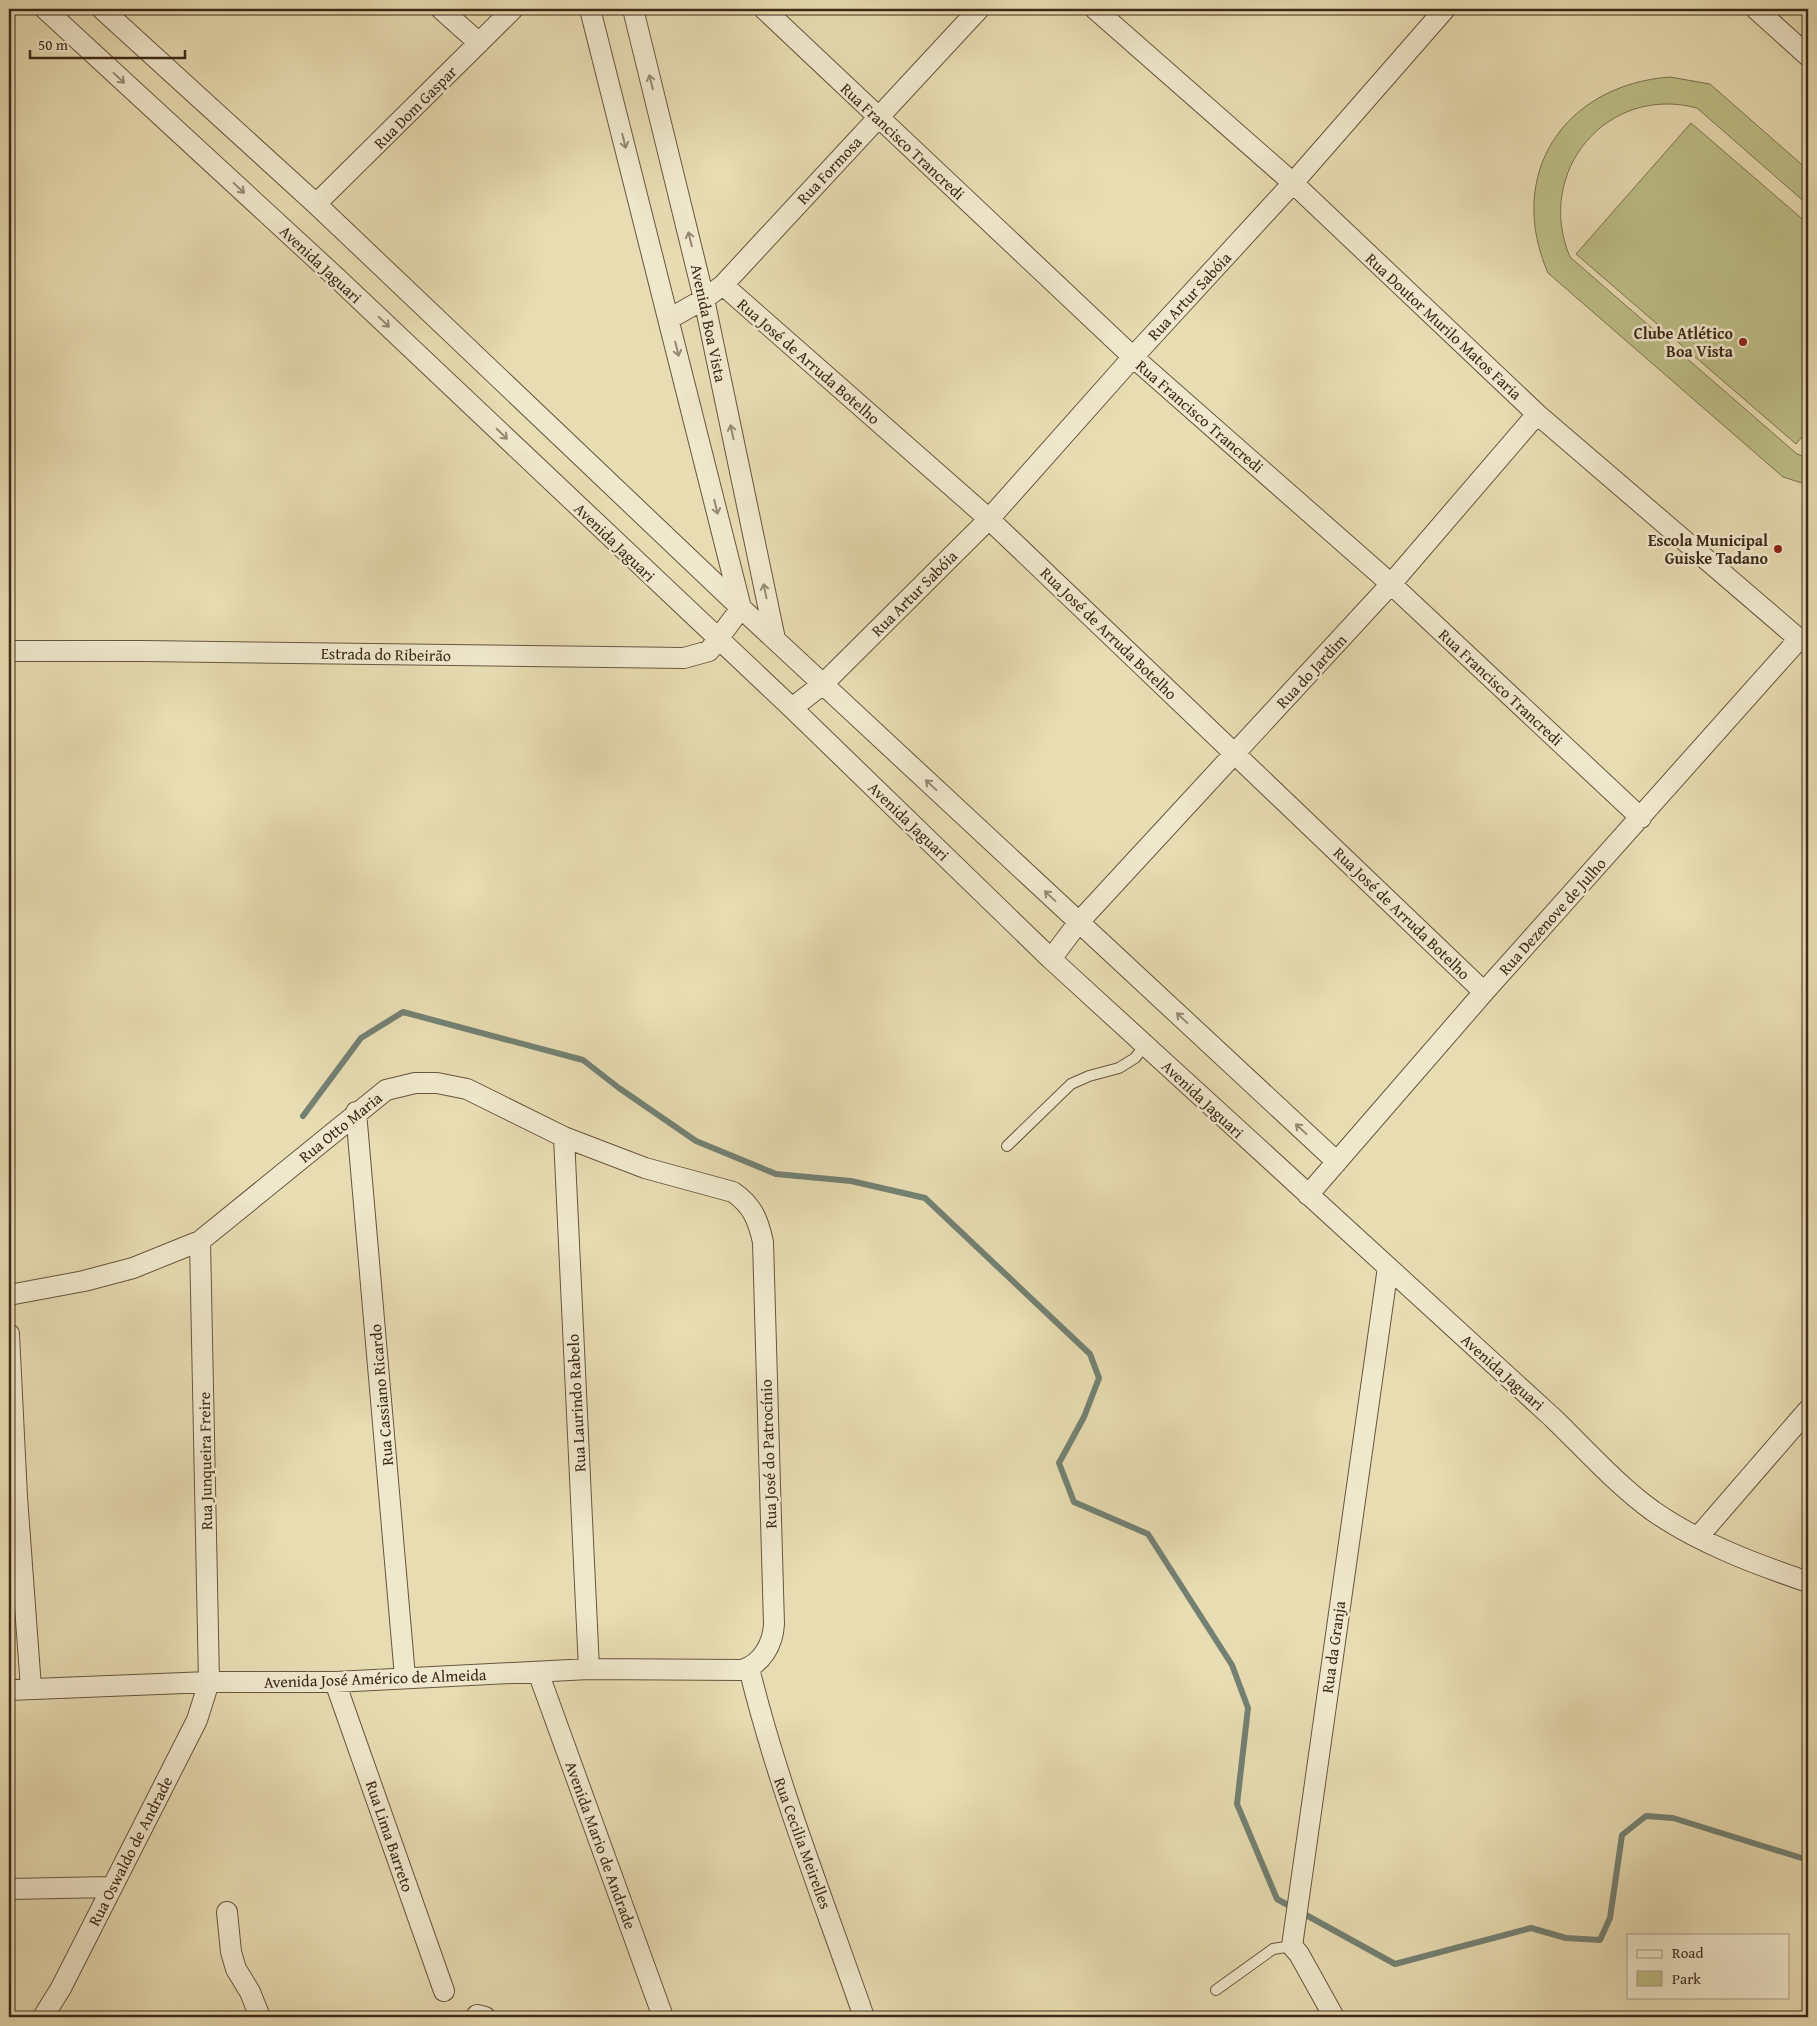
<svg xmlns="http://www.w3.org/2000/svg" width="1817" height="2026" font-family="'Gentium Book Plus',serif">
	<rect width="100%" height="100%" fill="#e8dcb2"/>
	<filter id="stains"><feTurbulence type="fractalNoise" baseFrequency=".004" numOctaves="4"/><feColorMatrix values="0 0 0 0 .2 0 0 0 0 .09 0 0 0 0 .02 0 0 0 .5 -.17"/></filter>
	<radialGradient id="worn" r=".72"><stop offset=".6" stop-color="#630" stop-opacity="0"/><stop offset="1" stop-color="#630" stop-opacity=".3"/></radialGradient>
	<path fill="#bdbe87" stroke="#7c7450" d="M1670 77 1710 84 1808 170V205L1697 108C1607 84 1534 172 1570 257L1797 454 1808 458V485L1783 477 1548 273C1505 174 1564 85 1670 77Z
		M1691 123 1808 224V430L1796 444 1576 254Z"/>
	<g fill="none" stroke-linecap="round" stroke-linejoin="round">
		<path stroke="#738173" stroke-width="6" d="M303 1116 361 1038 403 1012 583 1060 619 1088 696 1141 776 1174 851 1181 925 1198 1090 1354 1099 1378 1084 1417 1059 1463 1074 1502 1148 1534 1232 1665 1248 1708 1237 1804 1277 1899 1395 1964 1531 1928 1566 1938 1600 1940 1610 1918 1622 1835 1646 1816 1673 1818 1808 1860"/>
		<defs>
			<path id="service" d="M1007 1146 1071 1084 1089 1076 1119 1068 1135 1058 1145 1045
				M1216 1990 1273 1949 1292 1946"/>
			<path id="minor" d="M45 9 338 279 792 708 1051 959 1553 1418C1585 1449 1616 1484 1653 1511 1699 1543 1755 1564 1808 1582
				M102 9 316 204 741 608 1337 1162
				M441 9 479 43
				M633 9 704 299 775 639
				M764 9 1133 357 1391 584 1641 818
				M1095 9 1293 183 1537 414 1799 639
				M1756 9 1808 56
				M316 204 513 9
				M723 285 989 519 1484 992
				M669 319 704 299 723 285 979 9
				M9 651H142L684 658 709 651 741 608 590 9
				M792 708 823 684 989 519 1133 357 1293 183 1445 9
				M1051 959 1078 923 1391 584 1537 414
				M356 1112 405 1677
				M564 1137 589 1669
				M1308 1195 1484 992 1799 639
				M9 1295 84 1281 133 1268 200 1241 386 1090 415 1083H437L467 1089 564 1137 645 1168 733 1192C752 1205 758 1219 763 1242L774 1624C773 1644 762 1664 742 1670L589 1669 335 1682H209L9 1690
				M9 1334 17 1497 31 1688
				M1698 1537 1808 1410
				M749 1668C778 1787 824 1901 864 2017
				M538 1672 663 2017
				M335 1682 444 1991
				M9 1889 111 1887
				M227 1912 231 1952 236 1969 250 1992 260 2017
				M477 2015 485 2017
				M43 2017 61 1988 197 1720 209 1682 200 1241
				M1334 2017 1299 1954 1292 1946 1388 1267"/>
		</defs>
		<use href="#service" stroke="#67563e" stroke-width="12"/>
		<use href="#minor" stroke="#67563e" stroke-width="22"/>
		<use href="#service" stroke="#f0e8cd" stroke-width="10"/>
		<use href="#minor" stroke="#f0e8cd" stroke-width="20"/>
	</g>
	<defs><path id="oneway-shaft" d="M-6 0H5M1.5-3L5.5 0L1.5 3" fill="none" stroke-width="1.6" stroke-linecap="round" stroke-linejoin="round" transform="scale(1.25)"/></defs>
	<g stroke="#968872">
		<use href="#oneway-shaft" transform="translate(119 78) rotate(43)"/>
		<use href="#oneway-shaft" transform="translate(651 82) rotate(-104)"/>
		<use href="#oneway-shaft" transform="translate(624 141) rotate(76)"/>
		<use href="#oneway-shaft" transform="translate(239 188) rotate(43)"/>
		<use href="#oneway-shaft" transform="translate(690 239) rotate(-104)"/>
		<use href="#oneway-shaft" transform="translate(384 322) rotate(44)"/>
		<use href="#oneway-shaft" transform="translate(677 349) rotate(76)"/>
		<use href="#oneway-shaft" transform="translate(732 432) rotate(-102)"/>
		<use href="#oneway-shaft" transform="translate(502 434) rotate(44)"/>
		<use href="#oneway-shaft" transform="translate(716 507) rotate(76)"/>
		<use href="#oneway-shaft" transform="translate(765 591) rotate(-102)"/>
		<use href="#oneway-shaft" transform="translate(931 785) rotate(-137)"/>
		<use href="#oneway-shaft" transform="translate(1050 896) rotate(-137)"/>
		<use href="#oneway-shaft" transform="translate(1182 1018) rotate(-137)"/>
		<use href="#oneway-shaft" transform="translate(1301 1129) rotate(-137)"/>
	</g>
	<g fill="#8f2418" stroke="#f0e8cd" stroke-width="2">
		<circle cx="1743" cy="342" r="5"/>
		<circle cx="1778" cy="549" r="5"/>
	</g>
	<g text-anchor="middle" stroke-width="5" stroke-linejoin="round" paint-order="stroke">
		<g font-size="16" fill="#3c2918" stroke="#f0e8cd">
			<text transform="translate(415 107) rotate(-45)" y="6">Rua Dom Gaspar</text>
			<text transform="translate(903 141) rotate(43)" y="6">Rua Francisco Trancredi</text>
			<text transform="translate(829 170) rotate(-47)" y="6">Rua Formosa</text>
			<text transform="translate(321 264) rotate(43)" y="6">Avenida Jaguari</text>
			<text transform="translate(1189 296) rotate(-47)" y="6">Rua Artur Sabóia</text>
			<text transform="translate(709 323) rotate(78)" y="6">Avenida Boa Vista</text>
			<text transform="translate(1444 326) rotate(43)" y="6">Rua Doutor Murilo Matos Faria</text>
			<text transform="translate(809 361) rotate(41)" y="6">Rua José de Arruda Botelho</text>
			<text transform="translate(1200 416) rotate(41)" y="6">Rua Francisco Trancredi</text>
			<text transform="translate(615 542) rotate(44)" y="6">Avenida Jaguari</text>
			<text transform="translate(914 593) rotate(-45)" y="6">Rua Artur Sabóia</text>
			<text transform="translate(1109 633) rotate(44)" y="6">Rua José de Arruda Botelho</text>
			<text transform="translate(386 654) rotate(1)" y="6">Estrada do Ribeirão</text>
			<text transform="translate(1311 671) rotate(-47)" y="6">Rua do Jardim</text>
			<text transform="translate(1501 687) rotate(43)" y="6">Rua Francisco Trancredi</text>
			<text transform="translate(909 821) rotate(44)" y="6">Avenida Jaguari</text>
			<text transform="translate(1402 913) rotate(44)" y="6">Rua José de Arruda Botelho</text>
			<text transform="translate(1552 916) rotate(-48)" y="6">Rua Dezenove de Julho</text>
			<text transform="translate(1203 1099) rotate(43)" y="6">Avenida Jaguari</text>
			<text transform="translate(340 1127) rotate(-39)" y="6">Rua Otto Maria</text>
			<text transform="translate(1503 1372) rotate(42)" y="6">Avenida Jaguari</text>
			<text transform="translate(381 1395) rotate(-95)" y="6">Rua Cassiano Ricardo</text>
			<text transform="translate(576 1403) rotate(-93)" y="6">Rua Laurindo Rabelo</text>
			<text transform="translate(768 1454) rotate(-92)" y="6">Rua José do Patrocínio</text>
			<text transform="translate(205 1461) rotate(-91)" y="6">Rua Junqueira Freire</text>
			<text transform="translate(1333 1647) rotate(-82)" y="6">Rua da Granja</text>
			<text transform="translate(375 1678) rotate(-2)" y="6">Avenida José Américo de Almeida</text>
			<text transform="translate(390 1836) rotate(71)" y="6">Rua Lima Barreto</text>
			<text transform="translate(803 1843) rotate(70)" y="6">Rua Cecilia Meirelles</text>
			<text transform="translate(601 1845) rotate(70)" y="6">Avenida Mario de Andrade</text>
			<text transform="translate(130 1851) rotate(-63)" y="6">Rua Oswaldo de Andrade</text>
		</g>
		<g font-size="16" font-weight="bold" fill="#3c2918" stroke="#f0e8cd" text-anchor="end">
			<text x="1733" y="339">Clube Atlético<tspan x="1733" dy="18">Boa Vista</tspan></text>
			<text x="1768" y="546">Escola Municipal<tspan x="1768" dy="18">Guiske Tadano</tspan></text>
		</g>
	</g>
	<rect width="1817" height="2026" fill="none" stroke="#e8dcb2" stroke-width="30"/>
	<rect x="10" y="10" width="1797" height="2006" fill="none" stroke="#3c2918" stroke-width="2.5"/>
	<rect x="15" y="15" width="1787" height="1996" fill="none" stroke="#3c2918"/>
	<rect x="1627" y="1934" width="162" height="65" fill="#f0e8cd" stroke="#a89c85"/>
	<rect x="1637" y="1950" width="25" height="8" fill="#f0e8cd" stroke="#a89c85"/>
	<text x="1672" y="1958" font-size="15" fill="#3c2918">Road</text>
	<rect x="1637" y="1971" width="25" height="15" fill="#bdbe87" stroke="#a89c85"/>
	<text x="1672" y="1984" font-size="15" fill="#3c2918">Park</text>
	<path d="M30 50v8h155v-8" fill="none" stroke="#3c2918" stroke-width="2.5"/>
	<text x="38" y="50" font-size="15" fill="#3c2918" stroke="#f0e8cd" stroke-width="4" paint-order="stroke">50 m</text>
	<rect width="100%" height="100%" filter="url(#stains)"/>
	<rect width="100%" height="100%" fill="url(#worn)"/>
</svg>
